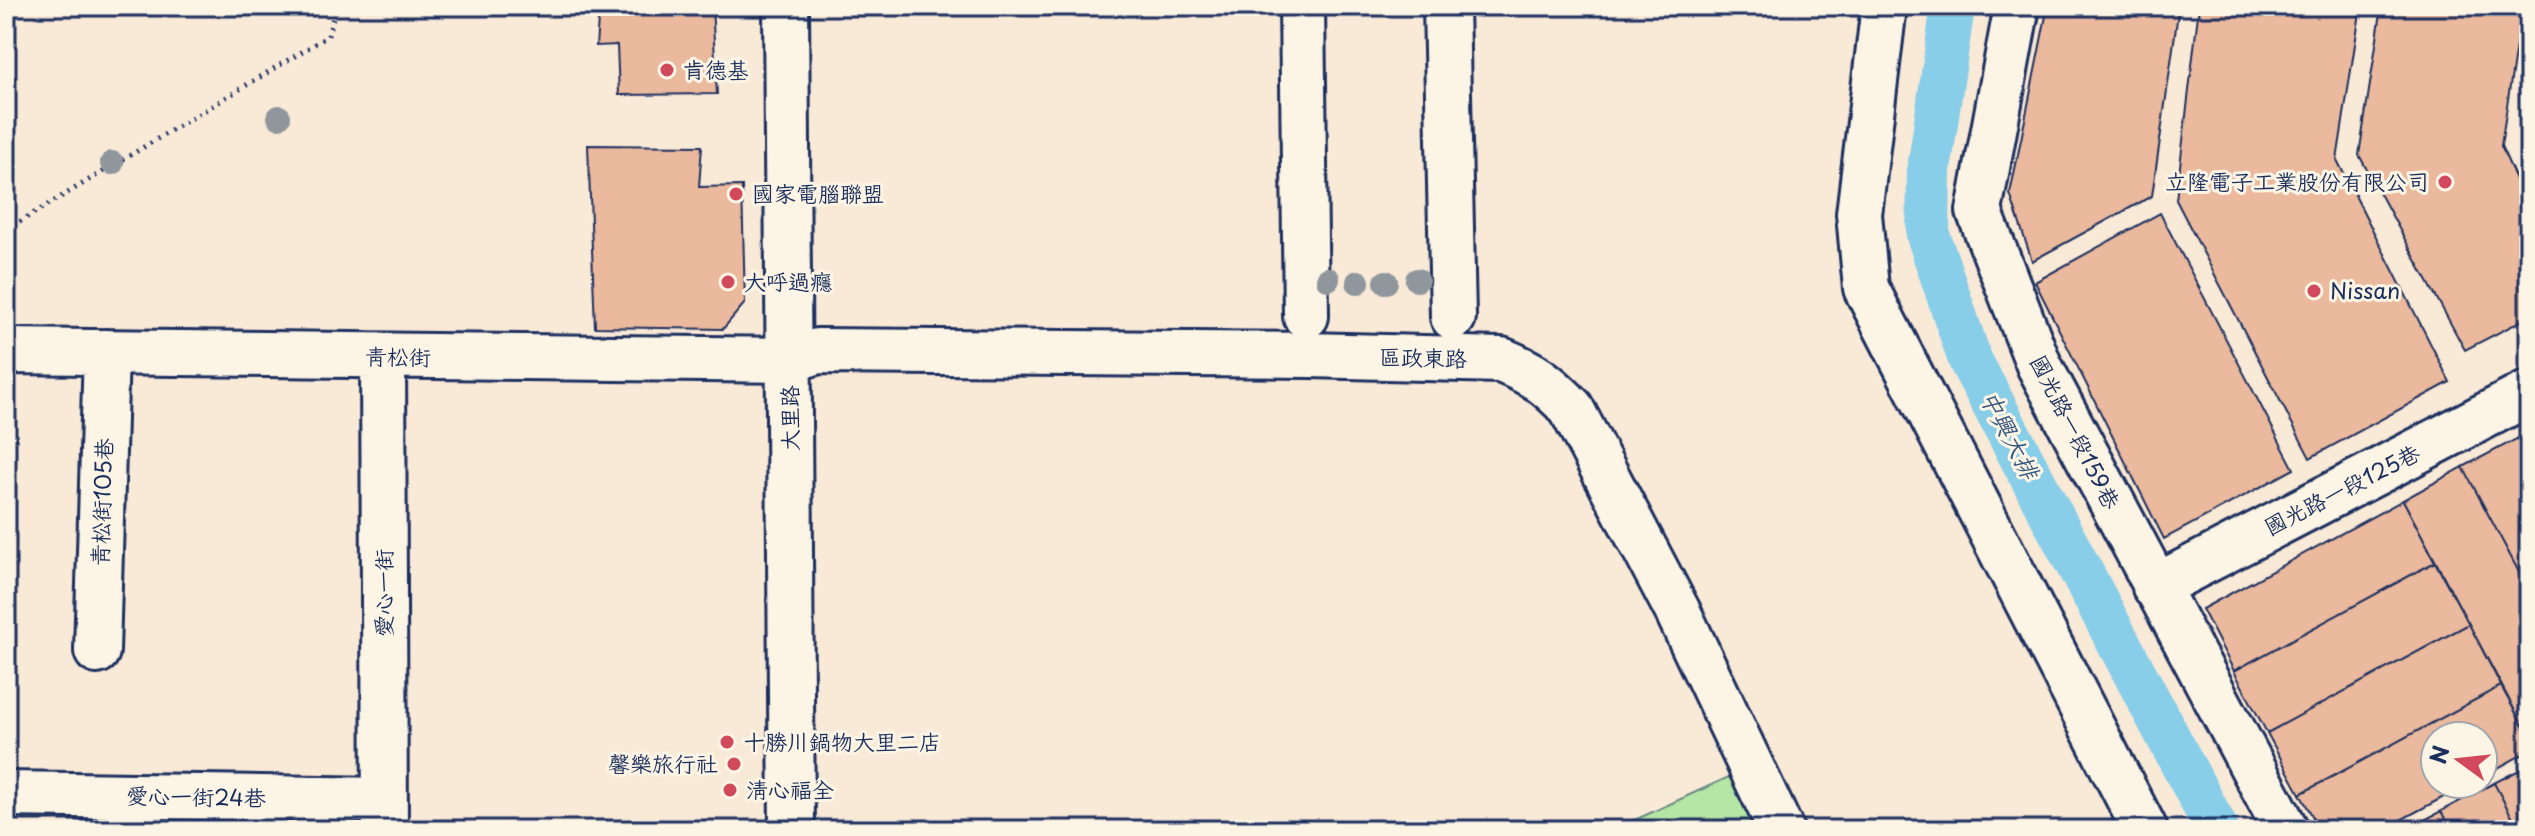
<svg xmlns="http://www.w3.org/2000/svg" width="2535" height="836" font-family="'Playpen Sans','LXGW WenKai TC',sans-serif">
	<rect width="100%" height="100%" fill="#f9e9d7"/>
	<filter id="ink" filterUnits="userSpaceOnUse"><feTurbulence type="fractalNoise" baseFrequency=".0125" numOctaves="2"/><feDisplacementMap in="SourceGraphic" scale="16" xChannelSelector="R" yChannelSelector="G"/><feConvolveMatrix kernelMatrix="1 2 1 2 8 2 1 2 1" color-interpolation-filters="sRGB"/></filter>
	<g filter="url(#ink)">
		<path fill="#b6e6a5" stroke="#688a82" stroke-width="2" d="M1733 775 1758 830H1613Z"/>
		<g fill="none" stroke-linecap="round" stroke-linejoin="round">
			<path stroke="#88cee9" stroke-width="44" d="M1953 6 1929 170 1928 235 1970 360 2217 830"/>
		</g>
		<path fill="#ebb99d" stroke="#1b2f5e" stroke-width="2" d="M599 6H712L717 94 619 95 617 45 596 46Z
			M2048 6H2179L2152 196 2032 261 2010 194Z
			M2199 6H2361L2337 160 2450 382 2310 458 2176 200Z
			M2382 6H2522L2501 146 2529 208V317L2465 350 2359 155Z
			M588 145 702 146 699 187 742 186 745 303 723 329 595 327Z
			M2160 213 2294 469 2164 539 2035 282Z
			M2524 435 2529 445V591L2463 467Z
			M2463 467 2529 591V720L2522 724 2403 500Z
			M2403 500 2435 562 2234 671 2202 609Z
			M2435 562 2469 624 2267 733 2234 671Z
			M2469 624 2501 686 2300 794 2267 733Z
			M2501 686 2529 737V751L2483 776V736H2435V784H2468L2382 830H2320L2300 794Z
			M2529 765V830H2519L2494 783Z
			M2494 783 2519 830H2451L2441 811Z
			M2441 811 2451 830H2406Z"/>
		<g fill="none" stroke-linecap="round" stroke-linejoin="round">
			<defs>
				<path id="minor" d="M786 6 792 830
					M1302 6 1306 316
					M1446 6 1453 317
					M1884 6 1859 214 1866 288 2145 830
					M2017 6 1979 211 2039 365 2286 830
					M6 351 790 360 818 351 1309 355 1501 360C1533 373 1546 382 1571 408L1678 612 1781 830
					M383 356 385 830
					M2155 587 2529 393
					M97 651 106 352
					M6 794 385 800"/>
			</defs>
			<use href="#minor" stroke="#1b2f5e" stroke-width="50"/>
			<path stroke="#1b2f5e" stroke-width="5" stroke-dasharray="2 6" stroke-linecap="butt" d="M6 230 328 36 336 6"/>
			<use href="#minor" stroke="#fcf5e5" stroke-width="44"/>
		</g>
		<g fill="#90979c">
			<circle cx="279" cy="117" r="12"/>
			<circle cx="112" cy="163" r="12"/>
			<circle cx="1328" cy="279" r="12"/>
			<circle cx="1417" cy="280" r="12"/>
			<circle cx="1358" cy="282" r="12"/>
			<circle cx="1386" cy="282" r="12"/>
		</g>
	</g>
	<g fill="#d1495b" stroke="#fcf5e5" stroke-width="3">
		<circle cx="667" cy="70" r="8"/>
		<circle cx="2445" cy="182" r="8"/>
		<circle cx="736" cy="194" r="8"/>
		<circle cx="728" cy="282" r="8"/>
		<circle cx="2314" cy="291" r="8"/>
		<circle cx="727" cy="742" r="8"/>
		<circle cx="734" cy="764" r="8"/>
		<circle cx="730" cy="790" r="8"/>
	</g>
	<g text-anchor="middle" stroke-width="6" stroke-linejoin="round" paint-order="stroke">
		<g font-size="22" fill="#1b2f5e" stroke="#fcf5e5" text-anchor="start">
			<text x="683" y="78">肯德基</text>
			<text x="2429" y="190" text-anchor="end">立隆電子工業股份有限公司</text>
			<text x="752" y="202">國家電腦聯盟</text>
			<text x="744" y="290">大呼過癮</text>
			<text x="2330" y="299">Nissan</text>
			<text x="743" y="750">十勝川鍋物大里二店</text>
			<text x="718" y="772" text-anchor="end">馨樂旅行社</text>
			<text x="746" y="798">清心福全</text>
		</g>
		<g font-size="22" fill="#1b2f5e" stroke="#fcf5e5">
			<text transform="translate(398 357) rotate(1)" y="8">青松街</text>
			<text transform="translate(1423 358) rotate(1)" y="8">區政東路</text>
			<text transform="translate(790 418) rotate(-90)" y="8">大里路</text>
			<text transform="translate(2075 432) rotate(63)" y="8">國光路一段159巷</text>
			<text transform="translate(2342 490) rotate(-27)" y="8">國光路一段125巷</text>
			<text transform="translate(102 502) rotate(-88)" y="8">青松街105巷</text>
			<text transform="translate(384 593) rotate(-90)" y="8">愛心一街</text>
			<text transform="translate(196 797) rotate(1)" y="8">愛心一街24巷</text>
		</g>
		<g font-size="24" font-style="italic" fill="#365781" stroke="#fcf5e5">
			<text transform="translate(2009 435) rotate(62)" y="8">中興大排</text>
		</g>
	</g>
	<rect width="2535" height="836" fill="none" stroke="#fcf5e5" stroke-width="32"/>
	<rect x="16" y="16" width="2503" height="804" fill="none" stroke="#1b2f5e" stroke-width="3" filter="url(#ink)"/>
	<g transform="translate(2459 760) rotate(285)"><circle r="38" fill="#fcf5e5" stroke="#a2a6af" stroke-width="2"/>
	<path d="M0-6L14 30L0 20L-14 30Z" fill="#d1495b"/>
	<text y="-12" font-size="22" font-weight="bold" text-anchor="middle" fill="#1b2f5e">N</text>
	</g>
</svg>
